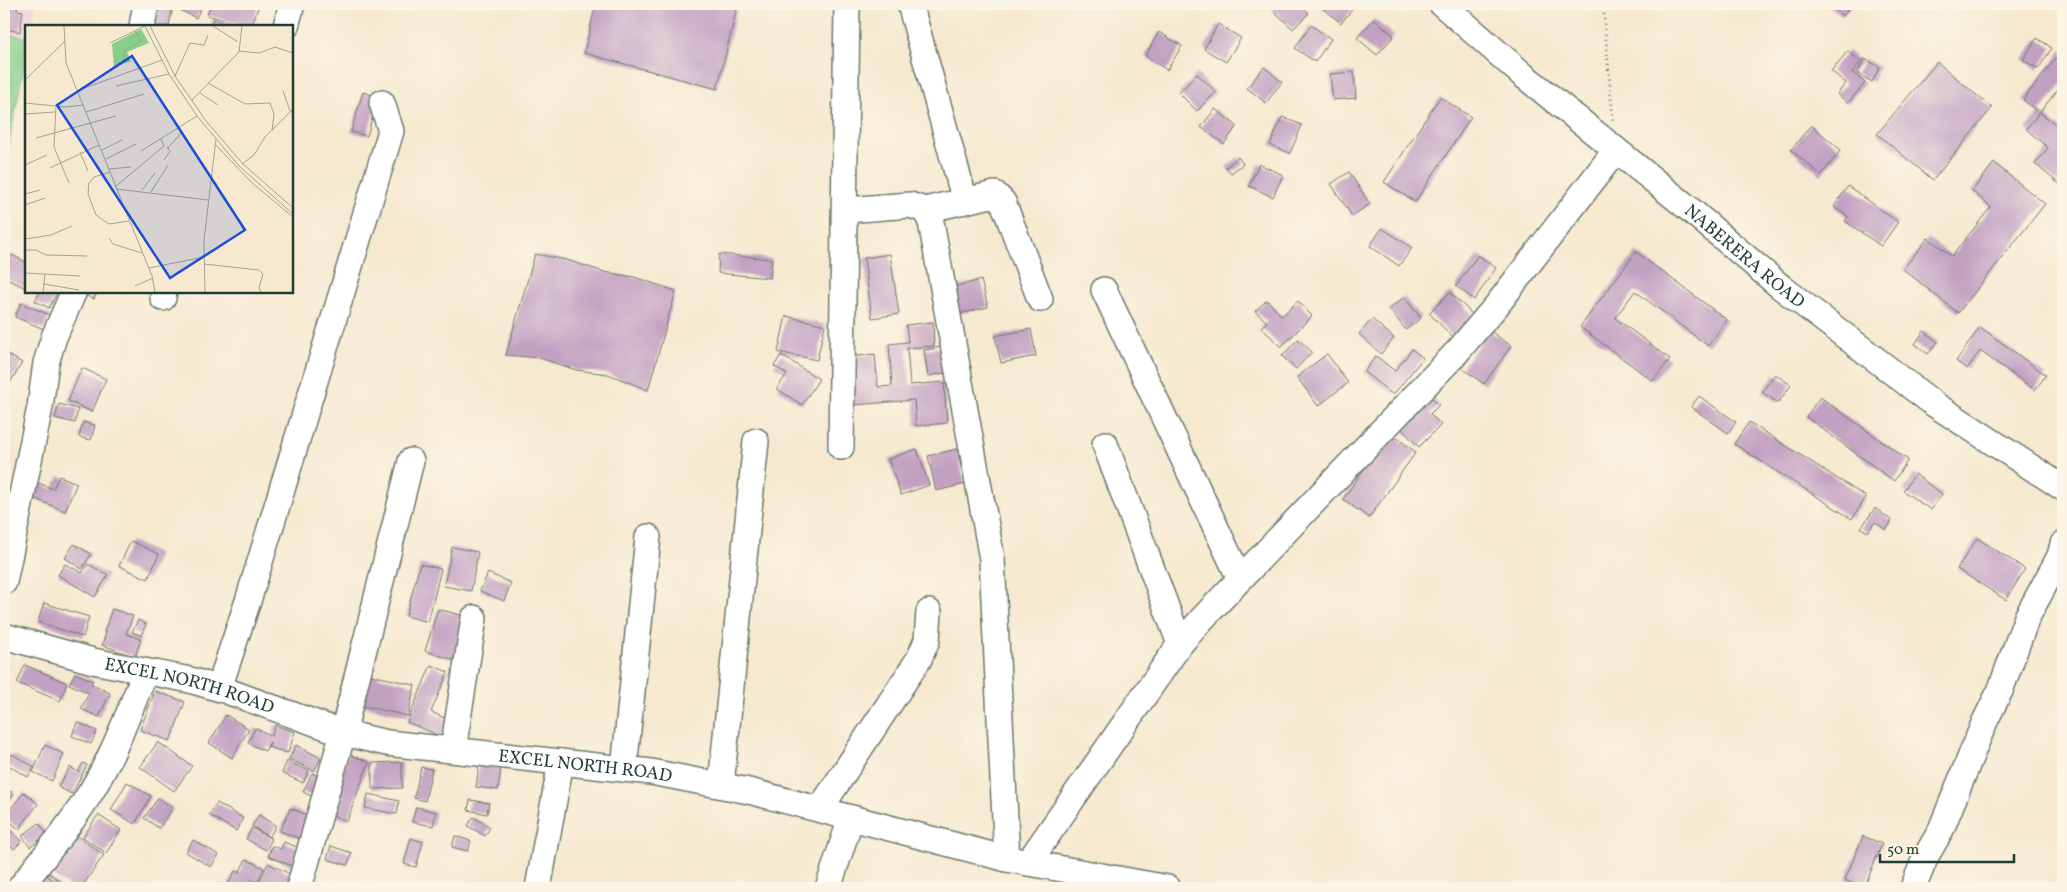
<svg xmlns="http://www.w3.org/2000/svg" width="2067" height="892" font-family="Vollkorn,serif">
	<rect width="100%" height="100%" fill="#fcf5e5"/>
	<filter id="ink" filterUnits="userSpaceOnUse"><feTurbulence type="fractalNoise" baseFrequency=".02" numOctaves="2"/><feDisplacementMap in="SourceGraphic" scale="10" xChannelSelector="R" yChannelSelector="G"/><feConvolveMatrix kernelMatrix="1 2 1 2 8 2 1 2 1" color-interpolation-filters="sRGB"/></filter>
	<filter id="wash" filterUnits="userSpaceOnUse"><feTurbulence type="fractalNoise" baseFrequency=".0096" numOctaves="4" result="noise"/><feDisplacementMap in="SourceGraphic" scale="20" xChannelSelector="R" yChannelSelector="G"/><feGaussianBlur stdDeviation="1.12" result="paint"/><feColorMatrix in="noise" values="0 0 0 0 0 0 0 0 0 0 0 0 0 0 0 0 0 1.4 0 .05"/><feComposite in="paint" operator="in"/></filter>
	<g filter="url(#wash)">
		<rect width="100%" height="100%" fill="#f6e9d0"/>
		<path fill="#f6cfd8" d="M4 4H36L32 26H26V37L4 33Z"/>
		<path fill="#86ce8a" stroke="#52865f" d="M4 33 26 37V57L4 168Z"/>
		<g id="blocks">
			<path fill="#c2a0c2" d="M4 4H18L17 10 23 11 20 32 4 29Z
				M173 4H203L196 18 172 6Z
				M211 4H259L252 26H243L207 15Z
				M596 4H738L717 89 584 53Z
				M1278 4H1299L1309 13 1293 29 1272 9Z
				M1323 4H1353L1355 6 1341 23 1321 7Z
				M1826 4H1852L1843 16Z
				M153 6 172 10 169 26H148Z
				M213 19 232 26H210Z
				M1374 19 1394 36 1377 55 1357 38Z
				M1218 24 1241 38 1226 62 1204 49Z
				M1311 25 1331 39 1315 62 1295 48Z
				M1159 32 1182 46 1167 70 1145 56Z
				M2037 38 2052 48 2038 69 2023 60Z
				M2063 49V83L2040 112 2063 130V187L2035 164 2048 148 2026 129 2039 113 2023 100Z
				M1848 51 1861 62 1852 72 1865 83 1848 103 1837 94 1846 83 1831 71Z
				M1865 59 1880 67 1872 82 1857 73Z
				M1937 62 1992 108 1933 180 1877 134Z
				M1264 67 1282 82 1266 103 1247 88Z
				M1354 72 1356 98 1333 100 1330 74Z
				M1197 74 1216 92 1197 111 1179 93Z
				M363 92 378 97 367 136 351 132Z
				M1440 97 1471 117 1415 202 1384 182Z
				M1215 109 1237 126 1224 144 1201 127Z
				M1282 117 1302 125 1290 153 1270 145Z
				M1811 125 1841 150 1821 175 1791 150Z
				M1238 157 1243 164 1231 173 1226 167Z
				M1994 163 2045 204 1958 313 1903 269 1928 238 1952 256 1991 207 1972 191Z
				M1259 164 1283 175 1273 197 1249 186Z
				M1349 172 1370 204 1352 216 1331 184Z
				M1848 186 1898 222 1881 246 1845 221 1848 217 1834 207Z
				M1382 228 1412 248 1399 266 1370 246Z
				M1636 252 1727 320 1708 346 1635 291 1615 318 1670 359 1653 381 1580 327Z
				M535 254 567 260 604 272 634 277 676 291 648 390 608 374 576 370 540 358 506 355Z
				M719 254 772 259 770 278 718 273Z
				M890 254 899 314 872 318 864 258Z
				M12 255 26 262V288L4 278V273Z
				M1478 255 1496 268 1474 300 1456 286Z
				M981 280 988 307 959 314 953 287Z
				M40 291H58L49 308 35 301Z
				M83 291H97L94 299 82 294Z
				M1450 292 1475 317 1454 338 1429 313Z
				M1404 297 1421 318 1406 330 1389 309Z
				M1267 300 1282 316 1298 301 1312 316 1281 347 1261 327 1267 322 1255 311Z
				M21 303 50 315 44 329 15 317Z
				M786 316 825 325 817 360 778 352Z
				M1372 319 1394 338 1381 354 1359 334Z
				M933 322 934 346 907 348 910 385 944 382 947 423 916 426 914 400 854 405 850 357 875 354 878 387 892 386 889 344 908 342 906 325Z
				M1980 327 2046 375 2035 390 1980 351 1967 369 1956 361Z
				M1031 329 1036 356 1001 363 995 336Z
				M1489 330 1511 346 1484 384 1462 368Z
				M1924 331 1938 342 1928 354 1915 344Z
				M1298 339 1312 352 1296 369 1282 356Z
				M946 346 950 372 928 376 924 350Z
				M1412 349 1423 358 1393 395 1364 372 1376 356 1395 371Z
				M4 352 22 363 8 386 4 384Z
				M1327 354 1348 383 1318 406 1297 377Z
				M781 355 819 379 802 405 777 389 787 374 774 366Z
				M82 368 106 379 92 412 68 401Z
				M1775 374 1791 385 1778 403 1762 392Z
				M1424 391 1439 405 1430 414 1441 425 1419 447 1394 421Z
				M1699 396 1736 422 1728 433 1691 407Z
				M1820 397 1908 460 1894 481 1806 417Z
				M59 404 78 409 75 423 55 418Z
				M83 422 95 425 91 440 79 437Z
				M1749 422 1866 497 1852 519 1734 444Z
				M1390 433 1416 452 1369 518 1343 499Z
				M917 449 929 485 901 495 888 459Z
				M957 449 965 484 936 491 928 456Z
				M1915 474 1942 494 1931 510 1903 491Z
				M59 476 77 483 65 511 28 496 34 481 53 489Z
				M1875 508 1892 521 1886 530 1875 522 1868 532 1861 528Z
				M1977 538 2025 569 2006 600 1957 569Z
				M131 541 159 554 148 579 119 566Z
				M74 544 91 554 82 569 65 558Z
				M452 547 478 552 471 591 444 586Z
				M65 564 82 573 88 564 108 575 95 597 58 575Z
				M420 564 441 569 428 622 406 616Z
				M488 573 511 583 504 601 480 591Z
				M44 603 89 617 83 637 38 622Z
				M112 609 133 616 126 634 141 639 135 657 102 645 106 633 104 632Z
				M438 609 468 617 454 660 425 651Z
				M138 620 146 624 141 636 132 632Z
				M25 665 67 683 60 701 17 683Z
				M431 665 448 672 431 712 449 720 442 737 407 722Z
				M75 673 93 681 91 684 110 693 99 717 81 709 89 693 69 684Z
				M362 673 415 685 408 716 355 704Z
				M155 691 185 702 170 741 140 730Z
				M226 715 249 729 232 758 209 743Z
				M77 722 97 731 91 744 72 736Z
				M275 725 295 732 288 753 268 747 270 742 265 751 248 743 255 728 272 736Z
				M158 742 192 766 174 791 140 767Z
				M45 745 64 754 52 781 33 772Z
				M296 745 321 758 314 771 289 759Z
				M12 754 34 767 28 777 6 764Z
				M348 754 369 762 347 821 326 813Z
				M287 761 309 771 303 783 282 773Z
				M402 762V788L372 789V763Z
				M83 763 87 765 72 794 58 787 70 767 78 772Z
				M479 765 501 768 498 790 476 787Z
				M421 767 432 769 425 801 414 798Z
				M312 773 322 778 313 797 303 792Z
				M127 782 151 796 135 824 111 810Z
				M4 787 14 794 4 810Z
				M24 792 38 804 19 829 4 817Z
				M368 794 399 801 397 814 365 808Z
				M158 798 173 808 159 828 144 818Z
				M470 800 489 803 487 814 468 810Z
				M217 803 243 818 236 831 209 815Z
				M416 807 436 812 433 826 412 822Z
				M290 808 312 817 303 840 280 831Z
				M98 815 121 830 106 853 83 837Z
				M259 815 276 826 269 837 252 826Z
				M473 817 490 827 485 836 468 826Z
				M39 823 47 834 30 847 22 836Z
				M252 828 272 839 266 850 246 839Z
				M10 830 22 841 14 849 4 840V837Z
				M74 834 104 855 81 888H71L47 872Z
				M455 836 471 841 468 851 452 847Z
				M1863 836 1882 844 1864 888 1845 880Z
				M411 838 423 842 416 867 404 864Z
				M193 840 219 855 211 867 186 852Z
				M284 842 299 848 292 866 268 856 272 846 281 849Z
				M331 846 352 853 347 865 327 859Z
				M246 859 264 868 257 882 251 879 247 888H218L220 884 227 887 235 871 239 873Z
				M268 863 292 875 286 888H256Z
				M45 874 59 885 56 888H33Z"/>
		</g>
	</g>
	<g filter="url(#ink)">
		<use href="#blocks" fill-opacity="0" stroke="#6a796b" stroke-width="1"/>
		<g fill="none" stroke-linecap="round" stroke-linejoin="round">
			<defs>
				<g id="minor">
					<path d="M910 4 965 201"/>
					<path id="s1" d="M1442 4 1523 75 1688 208 1781 287 1934 404 2063 488"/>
					<path d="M142 26 146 4"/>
					<path d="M286 26 292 4"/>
					<path d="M846 210 910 205 925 210 931 222 992 559 1007 859"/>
					<path d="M925 210 995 194 1003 202 1040 299"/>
					<path d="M1104 290 1240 579"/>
					<path d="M163 298 164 291"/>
					<path d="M1105 444 1180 644"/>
					<path d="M841 447 847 4"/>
					<path d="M4 582 40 407 46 363 54 337 74 291"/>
					<path id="s2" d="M4 636 93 661 190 680 224 690 343 733 387 743 651 772 749 791 1007 859 1168 888"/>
					<path d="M219 688 248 601 391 131 382 103"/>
					<path d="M453 750 474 618"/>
					<path d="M624 769 648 537"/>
					<path d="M721 785 756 441"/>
					<path d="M820 809 919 659 927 640 929 612"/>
					<path d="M1028 863 1180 644 1202 619 1457 352 1497 305 1616 150"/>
					<path d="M20 888C43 857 69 828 89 795 113 757 128 714 145 673"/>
					<path d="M299 888 343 733 411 461"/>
					<path d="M538 888 561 762"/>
					<path d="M828 888 851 818"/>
					<path d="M1913 888 1926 856 1940 832 1985 721 2000 691 2027 617 2060 556 2063 544"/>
				</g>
			</defs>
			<use href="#minor" stroke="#6a796b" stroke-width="28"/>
			<path stroke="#6a796b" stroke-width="3" stroke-dasharray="1 4" stroke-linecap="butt" d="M1603 4 1613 120"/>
			<use href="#minor" stroke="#fff" stroke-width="25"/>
		</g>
	</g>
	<g text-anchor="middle" stroke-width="4" stroke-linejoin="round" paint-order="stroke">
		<g font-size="18" fill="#1f3d34" stroke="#fcf5e5">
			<text dy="6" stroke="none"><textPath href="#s1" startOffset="394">NABERERA ROAD</textPath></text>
			<text dy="6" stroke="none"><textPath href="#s2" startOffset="192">EXCEL NORTH ROAD</textPath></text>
			<text dy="6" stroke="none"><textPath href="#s2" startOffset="598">EXCEL NORTH ROAD</textPath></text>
		</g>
	</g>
	<g transform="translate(25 25)">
		<rect width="268" height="268" fill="#f6e9d0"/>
		<path d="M116 4 124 18 102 27 106 36 89 42 87 19Z" fill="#86ce8a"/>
		<path fill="none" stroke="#a0a492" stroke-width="1" d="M39 1 41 38 127 251 130 267M120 1 144 49 172 91 214 141 268 189M125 1 150 51 181 96 218 139 268 183M188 1 213 17M85 18 120 1M214 26 234 28 250 22 268 28M99 35V26L116 16 110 6M150 51 165 18 179 20 183 10M0 55 40 16M183 58 220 79 245 78 249 89 247 106M91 61 144 49M54 65 137 35M258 66 265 86M175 68 193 80M167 75 214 27 217 1M0 78 40 82 59 80M31 81 29 122 44 158M61 87 119 69M0 89 30 87M11 113 91 91M190 119 226 157 268 192M143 123 157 107M77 125 97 115M116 126 172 91M55 127 63 146M81 134 111 119M139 135 145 126 142 122M217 139 229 130 240 112 268 84M0 140 22 130M25 143 74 120M84 144 106 142M85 147 69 152 64 158 63 169 71 190 84 199 104 196M90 162 139 121 136 114M91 164 183 175M117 165 130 148M126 167 143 140M0 169 15 165M0 180 20 173M84 213 88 219 117 228M0 214 26 210 47 201M0 225H11L21 230 62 231M179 239 234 245 238 249 234 263 236 267M124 243 179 232M0 248 55 251M19 259 54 265M110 261 128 253M18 267 20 249M180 267 179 215 191 114"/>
		<path fill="#1d4ed8" fill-opacity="0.15" stroke="#1d4ed8" stroke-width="2.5" d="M107 31 220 205 145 253 32 80Z"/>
		<rect width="268" height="268" fill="none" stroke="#1f3d34" stroke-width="2.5"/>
	</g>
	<rect width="2067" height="892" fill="none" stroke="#fcf5e5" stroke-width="20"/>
	<path d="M1880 854v8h134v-8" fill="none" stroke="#1f3d34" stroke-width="2.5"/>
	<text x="1887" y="854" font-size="15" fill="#1f3d34" stroke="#fcf5e5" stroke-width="4" paint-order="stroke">50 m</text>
</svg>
